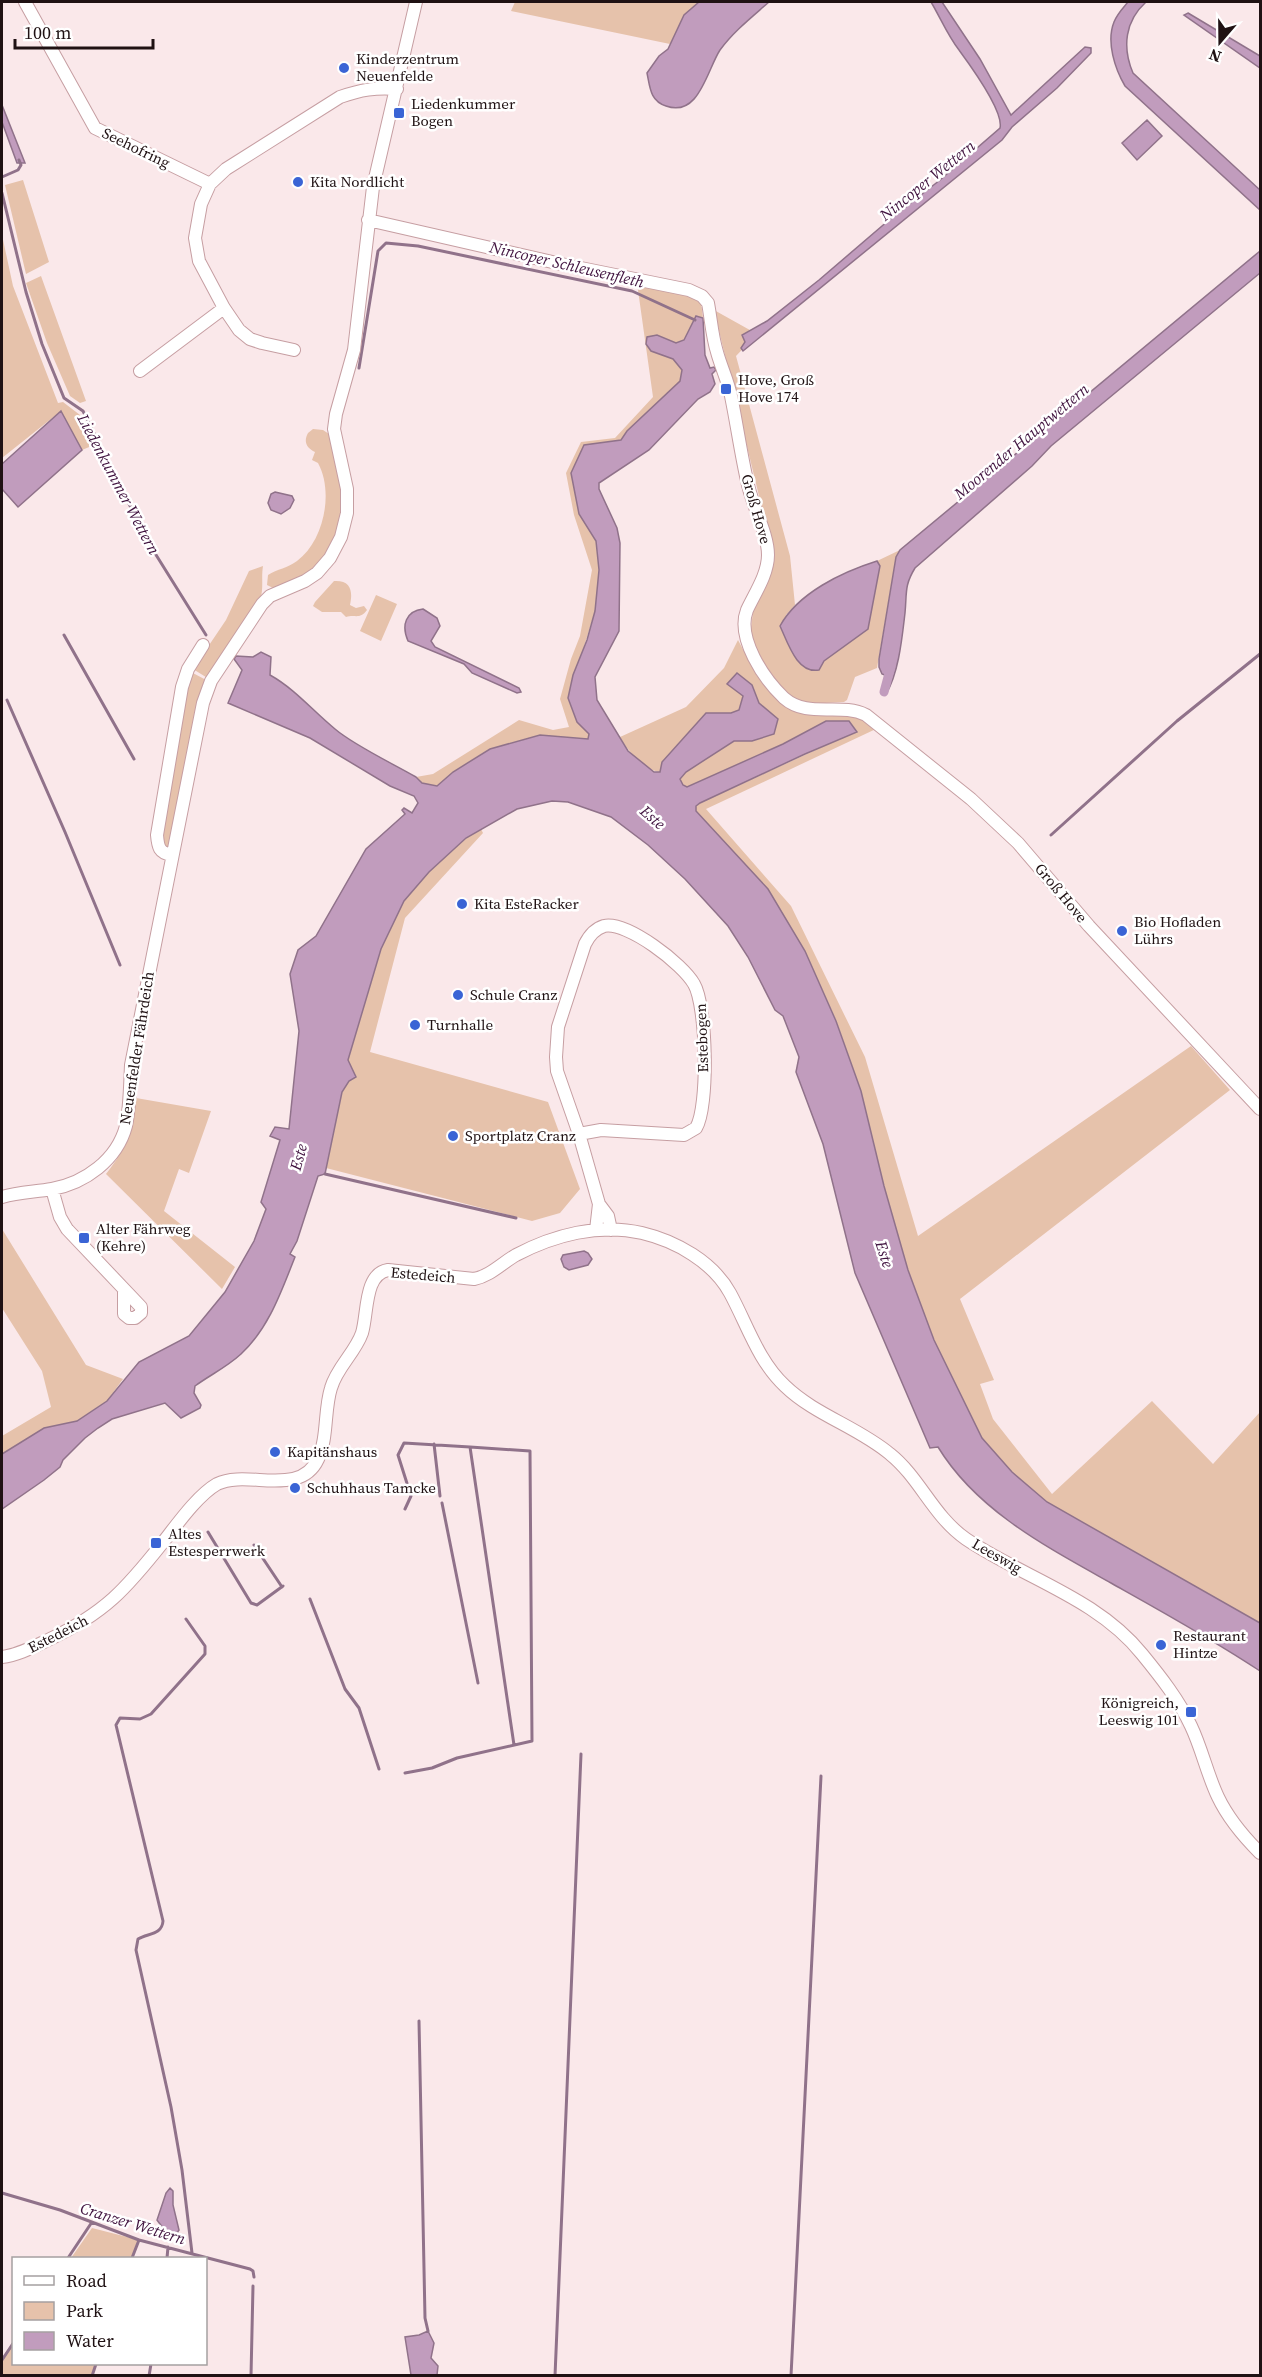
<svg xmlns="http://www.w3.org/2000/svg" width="1262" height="2377" font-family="'Source Serif 4',serif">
	<rect width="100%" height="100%" fill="#fae8ea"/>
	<path fill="#e6c2ab" d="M515 2H699L684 15 670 44 511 11Z
		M23 180 49 262 26 274 5 185Z
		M2 235 13 286 58 403 63 402 80 415 94 445 82 450 61 411 2 458Z
		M41 276 86 401 80 403 70 396 47 343 26 283Z
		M637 283 695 298 701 302 703 318 696 316 684 340 676 343 657 335 651 350 673 359 682 370 680 381 627 431 621 440 584 445 579 514 596 541 599 570 595 611 568 698 577 722 589 734 588 739 540 735 489 749 453 772 437 786 421 783 416 777 433 774 519 720 553 730 569 727 560 699 571 659 580 636 592 570 574 515 566 473 581 442 615 438 653 397Z
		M714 310 757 334 736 356 790 556 795 605 786 615 819 670 823 661 832 655 880 566 877 561 900 550 896 557 877 668 855 677 847 700 844 702 806 704 797 702 785 691 767 668 750 637 753 611 774 558Z
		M313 429 323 430 332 436C341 474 351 512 329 548 326 553 323 560 319 564 308 576 290 582 275 589L267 585 268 575C277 569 288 568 297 561 324 541 334 492 318 463L312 460 315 452C307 448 303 442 308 433Z
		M263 566C261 578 264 589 260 600L209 679 193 669 226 620 249 571Z
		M334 581C351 580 353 591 350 605L356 608 364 606 367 610C360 620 355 614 346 617L341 612H322L313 606 315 602Z
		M376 595 397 604 381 641 360 631Z
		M738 640 757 676 802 714H853L878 728 706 809 791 906 865 1057 918 1236 1191 1046 1230 1090 960 1299 994 1380 980 1384 993 1419 1052 1494 1152 1401 1213 1464 1260 1412V1623L1047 1502 1012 1472 982 1438 934 1340 908 1270 884 1186 861 1091 836 1020 805 951 768 889 696 811V806L700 803 857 731 849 721H826L783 744 687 787 683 785 680 779 686 772 734 741H752L778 719 759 703 752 685 743 696 739 710 731 713H706L660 772C643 770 628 751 620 737L686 707 724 668Z
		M191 672 208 681 172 848H164L161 836 183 700Z
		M481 829 483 833 405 918 370 1052 548 1102 580 1189 560 1213 532 1221 326 1168 342 1092 349 1081 348 1060 381 949 404 901 429 872 466 838Z
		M136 1098 211 1111 189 1173 179 1169 164 1211 235 1267 222 1289 106 1174C128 1146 132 1132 136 1098Z
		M2 1229 86 1365 123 1379 107 1401 77 1421 44 1428 2 1454V1436L51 1407 42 1371 2 1308Z
		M92 2228 139 2240 132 2258H71Z
		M13 2341 14 2364H96L91 2375H2V2358Z"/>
	<path fill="#c19cbd" stroke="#90728a" stroke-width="1.5" d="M699 2H769C752 17 734 31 720 50 707 70 699 118 666 106 650 101 650 87 647 73L659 56 668 49 684 15Z
		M931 2H942L980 59 1011 115 1085 47 1091 48V53L1057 88 1012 127 1002 140 743 351 741 348 745 342 742 335 767 321 819 280 889 220 940 180 1000 128C1004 111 970 65 959 50 948 36 940 17 931 2Z
		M1128 2H1146C1125 21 1122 47 1133 73L1260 190V210L1125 86C1115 69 1106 42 1114 22 1117 14 1123 8 1128 2Z
		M1188 13 1260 56V68L1184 15Z
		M2 104V105L25 163H17L2 122Z
		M1147 120 1162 136 1137 160 1122 143Z
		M1260 251V273L1051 446 1032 466 915 568C904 586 907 593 905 613 902 638 899 672 886 694L884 692 890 677 882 674 879 667V659L896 557 900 550Z
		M696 316 703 318 705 355 710 368 714 367 716 370 712 374 715 384 710 392 698 399 649 450 599 483V489L617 528 620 543 619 631 595 677 597 700 628 751 654 772H660L662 762 706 713H731L739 710 743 696 727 684 737 673 752 685 759 703 778 719 774 734 752 741H734L686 772 680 779 683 785 687 787 783 744 826 721H849L857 732 805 754 700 803 696 806V811L768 889 805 951 836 1021 861 1091 884 1186 908 1270 934 1340 982 1438 1012 1472 1047 1502 1260 1623V1671C1212 1639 1161 1611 1111 1583 1047 1547 977 1511 938 1447L930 1448 855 1273 823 1144 796 1072 799 1057 783 1016 775 1010 748 957 728 926 685 879 648 845 611 817 568 802 552 801 517 809 466 838 429 872 404 901 381 949 348 1060 356 1077 349 1081 342 1092 325 1174 318 1176 297 1241 290 1254 295 1257C281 1292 269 1328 241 1354 227 1367 210 1375 195 1386L194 1393 201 1405 200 1408 181 1418 165 1403 112 1419 98 1428 85 1438 63 1460 60 1467 44 1480 2 1509V1454L44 1428 77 1421 107 1401 139 1362 189 1336 225 1292 254 1241 266 1209 261 1202 280 1140 270 1136 275 1127 289 1129 299 1031 290 974 298 950 316 936 366 849 405 814 402 810 404 808 412 813 418 803 414 796 390 786 310 738 228 703 242 670 234 659 236 656 253 657 261 652 271 657 270 675C295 689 313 711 335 729 355 746 392 763 416 777L422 783 437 786 453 772 490 749 540 735 588 739 589 734 577 722 568 698 573 675 587 640 595 611 599 570 596 541 579 514 571 473 584 445 621 440 627 431 680 381 682 370 673 359 651 351 646 344 647 337 657 335 676 343 684 340Z
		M61 411 82 450 18 507 2 489V464Z
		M275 492 292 496 294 500 290 508 281 514 271 510 268 503 271 494Z
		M877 561 880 566 868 629 824 661 819 670C797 674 788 643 780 626 798 593 842 572 877 561Z
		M423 609 437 618 440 626 431 641 435 647 519 688 521 692 517 693 472 673 464 664 408 641C401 625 406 611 423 609Z
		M584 1251 588 1253 592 1259 588 1265 569 1270 564 1267 561 1259 563 1255Z
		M170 2188 173 2191V2205L179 2230 177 2233 166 2232 157 2220 166 2193Z
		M428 2331 434 2343 431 2358 438 2366 437 2375H411L405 2337 419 2335Z"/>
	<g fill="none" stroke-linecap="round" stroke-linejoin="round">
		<path stroke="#90728a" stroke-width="3" d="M2 177 18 170 21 165 19 160
			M2 193 26 292 42 344 64 398 83 411 148 542 206 635
			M359 368 378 251 386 243 418 246 632 291 695 320
			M64 635 134 759
			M7 700 65 832 120 965
			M1051 835 1177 721 1260 654
			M325 1174 516 1218
			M434 1444 440 1496
			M442 1503 478 1683
			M405 1509 411 1496 398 1455 404 1443 470 1447 514 1745
			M208 1532 251 1603 257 1605 283 1586
			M254 1545 282 1587
			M310 1599 345 1689 359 1708 379 1769
			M186 1619 205 1646V1654L151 1714 140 1719 120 1718 116 1725 163 1921C162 1935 148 1933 138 1939L136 1950 171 2107 182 2170 192 2253
			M405 1773 432 1768 457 1758 532 1741 530 1451 470 1447
			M419 2021 425 2318 428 2331
			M2 2193 60 2210 139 2240 250 2269 253 2271 254 2277
			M68 2258 92 2222
			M132 2258 139 2240
			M167 2258 168 2247
			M2 2360 14 2342
			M92 2376 96 2364
			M149 2376 151 2364
			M251 2376 253 2286
			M555 2376 581 1754
			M791 2376 821 1776"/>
		<path stroke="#c19cbd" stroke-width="9" d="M884 692 891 666"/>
		<defs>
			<path id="minor" d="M25 2 95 128 210 184
				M368 220 561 264 689 290 702 296 708 303C711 319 712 336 717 352 721 367 728 381 731 396 737 425 741 455 748 485 753 507 768 534 768 555 768 574 755 593 747 610 736 638 764 679 784 698 808 719 840 702 866 715L971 799 1018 843 1089 926 1260 1109
				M294 350 262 343 250 339 239 330 224 308 199 261 195 238 201 204 210 184 226 169 340 97C360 90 376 87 397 89
				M140 371 224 308
				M172 855C159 853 158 847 157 835L182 687 188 669 203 645
				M579 1134 601 1130 684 1135 696 1128C709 1107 707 1006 694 984 683 964 627 921 604 926 594 929 589 936 585 944L558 1027 556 1057 557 1071 579 1134 599 1204 608 1216 611 1230
				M52 1189 60 1217 67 1229 141 1307V1313L135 1318H129L124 1314V1290
				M2 1197C18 1192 35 1192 52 1189 85 1183 117 1160 126 1126 130 1107 130 1085 131 1065L203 703 211 681 262 604 270 596 305 581 317 573 330 558 341 537 347 513V489L334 429 336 414 354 350 373 187 416 2
				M596 1230 599 1204
				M2 1657C18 1655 33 1647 48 1640 105 1613 126 1589 164 1541 178 1523 198 1495 217 1484 247 1469 300 1498 318 1459 328 1438 324 1410 331 1388 337 1367 355 1353 362 1333 368 1313 364 1274 388 1270L474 1279C490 1276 502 1263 516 1255 554 1235 599 1223 642 1233 676 1241 713 1262 730 1293 747 1324 758 1361 785 1386 815 1415 858 1427 890 1454 920 1478 933 1516 966 1539 1024 1578 1097 1598 1142 1654 1160 1676 1179 1700 1191 1726 1202 1749 1207 1774 1218 1797 1228 1818 1244 1837 1260 1853"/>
		</defs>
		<use href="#minor" stroke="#c69ea2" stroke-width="14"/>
		<use href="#minor" stroke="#fff" stroke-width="12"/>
	</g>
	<g fill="#3a64d5" stroke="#fff" stroke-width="2">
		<circle cx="344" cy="68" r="6"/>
		<rect x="393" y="107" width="12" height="12" rx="3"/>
		<circle cx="298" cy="182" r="6"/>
		<rect x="720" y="383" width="12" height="12" rx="3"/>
		<circle cx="462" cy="904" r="6"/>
		<circle cx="1122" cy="931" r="6"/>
		<circle cx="458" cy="995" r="6"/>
		<circle cx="415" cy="1025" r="6"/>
		<circle cx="453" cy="1136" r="6"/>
		<rect x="78" y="1232" width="12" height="12" rx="3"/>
		<circle cx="275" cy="1452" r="6"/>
		<circle cx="295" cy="1488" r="6"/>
		<rect x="150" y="1537" width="12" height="12" rx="3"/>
		<circle cx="1161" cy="1645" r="6"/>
		<rect x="1185" y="1706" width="12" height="12" rx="3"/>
	</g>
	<g text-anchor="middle" stroke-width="5" stroke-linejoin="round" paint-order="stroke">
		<g font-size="15" fill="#1f1113" stroke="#fff" text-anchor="start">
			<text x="356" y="64">Kinderzentrum<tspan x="356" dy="17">Neuenfelde</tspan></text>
			<text x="411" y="109">Liedenkummer<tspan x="411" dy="17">Bogen</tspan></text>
			<text x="310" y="187">Kita Nordlicht</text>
			<text x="738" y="385">Hove, Groß<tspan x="738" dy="17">Hove 174</tspan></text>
			<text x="474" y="909">Kita EsteRacker</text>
			<text x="1134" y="927">Bio Hofladen<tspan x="1134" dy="17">Lührs</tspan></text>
			<text x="470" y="1000">Schule Cranz</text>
			<text x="427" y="1030">Turnhalle</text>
			<text x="465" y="1141">Sportplatz Cranz</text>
			<text x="96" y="1234">Alter Fährweg<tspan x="96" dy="17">(Kehre)</tspan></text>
			<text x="287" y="1457">Kapitänshaus</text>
			<text x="307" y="1493">Schuhhaus Tamcke</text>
			<text x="168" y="1539">Altes<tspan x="168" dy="17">Estesperrwerk</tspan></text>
			<text x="1173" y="1641">Restaurant<tspan x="1173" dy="17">Hintze</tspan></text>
			<text x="1179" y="1708" text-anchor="end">Königreich,<tspan x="1179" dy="17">Leeswig 101</tspan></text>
		</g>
		<g font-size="15" fill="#1f1113" stroke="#fff">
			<text transform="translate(136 148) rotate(26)" y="5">Seehofring</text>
			<text transform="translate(756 509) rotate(74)" y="5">Groß Hove</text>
			<text transform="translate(1061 893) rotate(50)" y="5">Groß Hove</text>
			<text transform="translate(702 1038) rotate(-92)" y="5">Estebogen</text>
			<text transform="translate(137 1048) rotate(-81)" y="5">Neuenfelder Fährdeich</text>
			<text transform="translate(423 1275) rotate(5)" y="5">Estedeich</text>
			<text transform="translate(997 1556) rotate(30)" y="5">Leeswig</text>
			<text transform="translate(58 1634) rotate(-27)" y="5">Estedeich</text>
		</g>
		<g font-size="16" font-style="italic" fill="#40133f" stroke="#fff">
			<text transform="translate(927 180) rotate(-39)" y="6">Nincoper Wettern</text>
			<text transform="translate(567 264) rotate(13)" y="6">Nincoper Schleusenfleth</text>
			<text transform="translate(1021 441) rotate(-40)" y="6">Moorender Hauptwettern</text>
			<text transform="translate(119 484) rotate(62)" y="6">Liedenkummer Wettern</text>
			<text transform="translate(653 817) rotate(41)" y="6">Este</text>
			<text transform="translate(298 1157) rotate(-75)" y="6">Este</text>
			<text transform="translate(885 1254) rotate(72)" y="6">Este</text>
			<text transform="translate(133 2223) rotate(17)" y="6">Cranzer Wettern</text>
		</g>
	</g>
	<rect width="1262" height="2377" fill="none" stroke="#1f1113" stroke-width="6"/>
	<rect x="12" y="2257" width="195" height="108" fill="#ffffff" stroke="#a5a0a1" stroke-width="1.5"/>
	<rect x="24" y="2276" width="30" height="9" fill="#ffffff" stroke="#a5a0a1" stroke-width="1.5"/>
	<text x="66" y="2287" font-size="18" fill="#1f1113">Road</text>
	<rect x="24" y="2302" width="30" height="18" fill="#e6c2ab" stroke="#a5a0a1" stroke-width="1.5"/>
	<text x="66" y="2317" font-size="18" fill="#1f1113">Park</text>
	<rect x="24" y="2332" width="30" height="18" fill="#c19cbd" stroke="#a5a0a1" stroke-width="1.5"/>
	<text x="66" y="2347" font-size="18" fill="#1f1113">Water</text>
	<g transform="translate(1220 42) rotate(200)" stroke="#ffffff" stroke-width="4.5" paint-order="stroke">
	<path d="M0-4.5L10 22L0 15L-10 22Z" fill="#1f1113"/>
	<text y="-9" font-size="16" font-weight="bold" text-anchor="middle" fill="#1f1113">N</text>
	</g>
	<path d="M15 39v9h138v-9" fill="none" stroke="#1f1113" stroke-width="3"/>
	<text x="24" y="39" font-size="18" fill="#1f1113" stroke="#ffffff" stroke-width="4.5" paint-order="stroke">100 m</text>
</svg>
